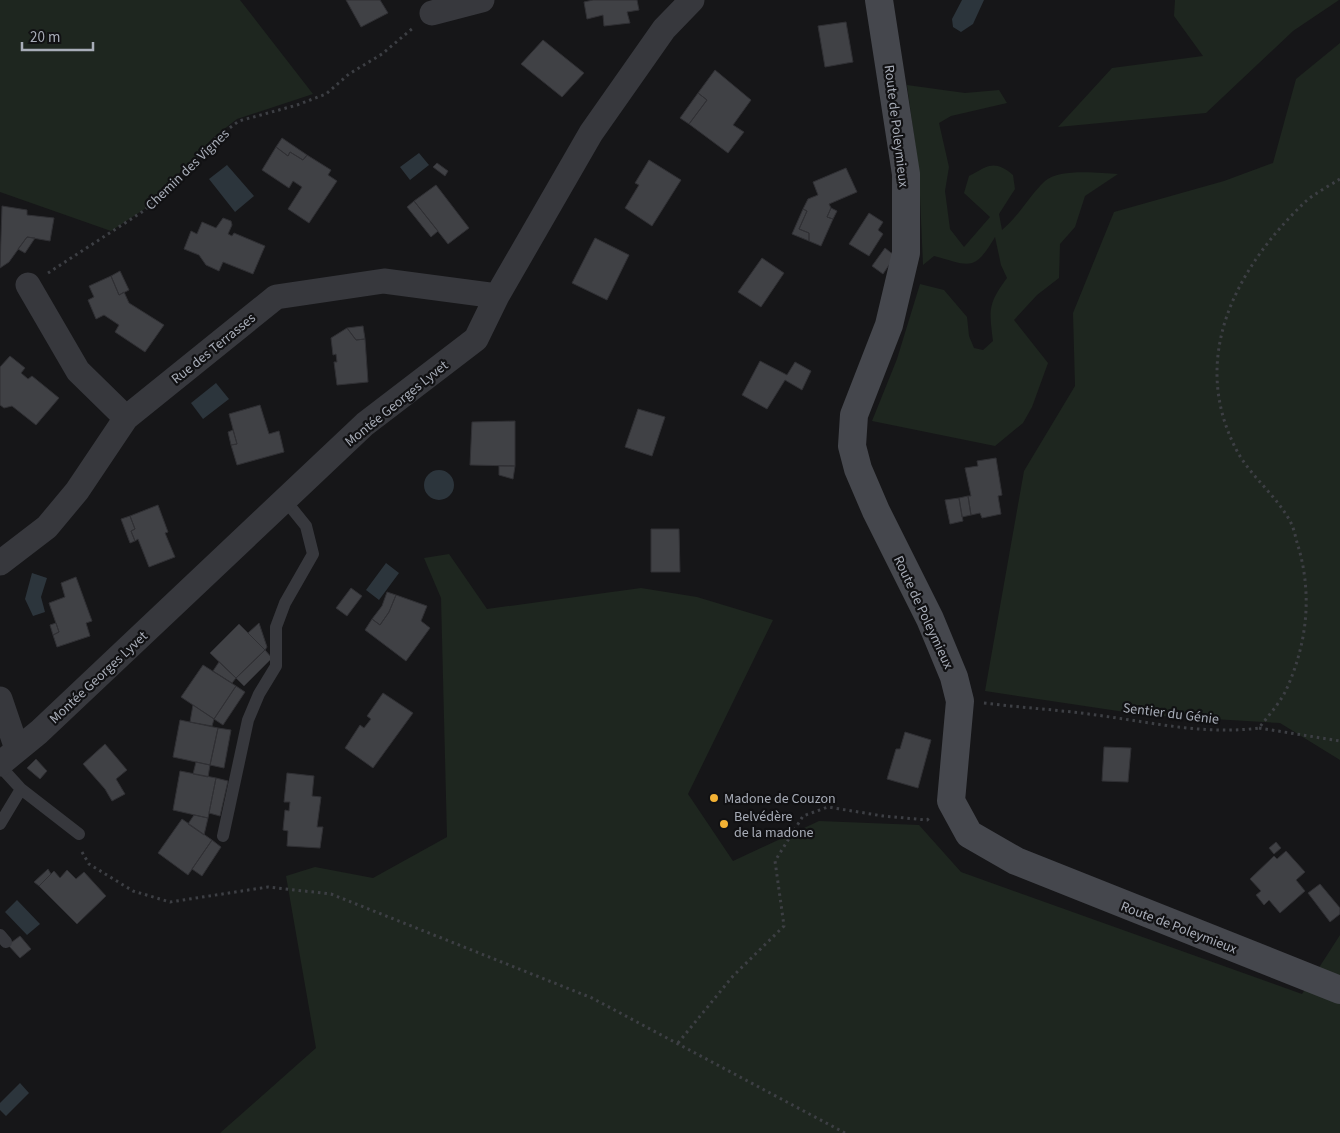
<svg xmlns="http://www.w3.org/2000/svg" width="1340" height="1133" font-family="'Source Sans 3',sans-serif">
	<rect width="100%" height="100%" fill="#161618"/>
	<path fill="#1e261f" d="M0 0H240L313 94 237 119 214 137 146 208 111 231 0 192Z
		M1175 0H1339L1293 31 1206 113 1058 127 1112 68 1203 56 1174 16Z
		M1340 43V760L1280 723 1145 715 985 691 1024 471 1075 386 1073 313 1114 212 1224 181 1273 163 1296 79Z
		M907 85 965 93 999 90 1007 103 951 116 939 123 949 167 945 191 950 229 964 247 990 217 964 193 969 176C988 166 994 159 1013 175L1015 189 999 214 1002 230C1019 216 1029 196 1045 181 1059 168 1100 173 1118 174L1085 196 1075 227 1060 244 1059 278 1037 295 1014 320 1048 363 1032 407 1023 423 995 446 872 421 897 359 920 284 944 290 967 317 969 336 974 348 983 350 993 341C989 309 988 304 1007 278L1001 265 995 237C974 272 971 266 934 256L923 265 919 173Z
		M449 554 487 609 641 588 697 597 773 620 688 794 733 861 819 821 919 825 961 872 1302 994 1340 935V1133H220L316 1048 286 876 315 867 373 878 447 837 441 598 424 558Z"/>
	<path fill="#2c353c" d="M962 0H984L973 24 961 32 953 27 952 19Z
		M419 153 429 165 410 180 400 167Z
		M227 165 254 196 235 212 209 179Z
		M216 383 229 399 203 419 191 403Z
		M424 485a15 15 0 1 1 30 0a15 15 0 1 1-30 0Z
		M386 563 399 573 379 600 366 590Z
		M32 573 47 578 41 597 45 612 33 616 25 599Z
		M17 900 40 924 27 935 5 912Z
		M20 1083 29 1093 6 1116 0 1110V1103Z"/>
	<path fill="#404145" stroke="#303034" d="M346 0H380L388 13 361 27Z
		M593 0H637L639 10 627 12 630 23 604 26 603 15 587 19 584 2Z
		M846 22 853 62 825 67 818 26Z
		M543 40 584 73 562 97 521 64Z
		M715 70 751 100 733 125 744 132 728 153 689 124 707 100 698 93Z
		M698 93 707 100 689 124 680 118Z
		M282 138 307 155 303 160 290 152 288 156 276 147Z
		M276 147 288 156 290 152 303 160 307 155 331 170 328 175 337 181 309 223 288 209 302 187 293 181 289 188 262 170Z
		M649 160 681 180 652 226 625 208 639 185 635 183Z
		M437 163 448 171 445 176 433 167Z
		M846 168 857 192 829 204 831 208 827 217 833 219 821 246 809 241V233L799 229 807 211 803 209 808 199 818 195 813 182Z
		M436 185 469 228 448 244 414 201Z
		M414 201 438 231 431 237 407 207Z
		M2 206 27 210V215L54 218 50 241 27 237 9 262 0 268Z
		M831 208 837 211 833 219 827 217Z
		M803 209 807 211 799 229 809 233V241L792 234Z
		M869 213 883 222 878 230 883 234 869 256 849 244Z
		M223 218 231 221 232 225 228 234 232 236 234 233 265 246 253 274 223 262 219 271 206 265 199 255 184 249 191 231 197 234 202 222 216 228Z
		M27 237 35 238 25 253 18 249Z
		M595 238 629 255 607 300 572 283Z
		M885 248 895 256 883 274 872 266Z
		M762 258 784 273 761 307 738 292Z
		M120 271 129 290 119 295 111 276Z
		M111 276 119 295 124 292 129 303 164 325 145 352 115 332 119 325 104 315 96 319 88 300 94 297 89 286Z
		M363 326 365 339 356 340 347 328Z
		M347 328 356 340 365 339 368 382 337 385 334 362H337L336 354 333 355 331 338Z
		M10 356 25 368 21 373 28 379 32 376 59 398 36 425 12 406 4 408 0 405V367Z
		M760 361 787 375 795 362 811 371 802 390 785 380 767 409 742 395Z
		M260 405 269 434 279 431 284 452 237 465 231 445 237 444 229 414Z
		M638 409 665 417 652 456 625 447Z
		M515 421V466L470 465 472 422Z
		M233 430 237 444 231 445 228 432Z
		M996 458 1002 495 998 496 1001 514 982 518 980 513 971 515 968 496H971L965 468 978 466 977 461Z
		M499 466H515L513 479 499 475Z
		M968 496 971 515 962 517 959 498Z
		M959 498 963 521 950 524 945 500Z
		M158 505 168 532 165 533 175 557 149 567 138 539 135 541 131 531 135 529 130 516Z
		M130 516 135 529 131 531 135 541 130 543 121 519Z
		M651 529H679L680 572H651Z
		M76 577 92 621 86 623 90 636 57 647 53 635 59 632 49 603 65 597 61 583Z
		M351 588 362 596 347 616 336 608Z
		M387 592 396 595 389 612 380 625 372 619 382 606Z
		M396 595 427 606 421 621 430 628 406 661 365 630 372 619 380 625 389 612Z
		M56 623 59 632 53 635 50 625Z
		M259 623 267 647 265 650 248 633Z
		M239 624 265 650 236 678 210 653Z
		M265 650 272 658 244 686 236 678Z
		M219 662 236 678 232 683 213 671Z
		M203 665 236 686 214 719 181 697Z
		M236 686 245 692 223 725 214 719Z
		M383 693 413 713 373 768 345 748 360 725 364 728 371 719 367 716Z
		M193 705 214 719 212 726 190 722Z
		M180 720 218 728 210 765 173 757Z
		M218 728 231 730 224 768 210 765Z
		M905 732 931 740 918 788 887 779 896 749H900Z
		M105 744 127 770 116 779 125 794 112 801 105 789 83 764Z
		M1104 747 1131 748 1128 782 1102 781Z
		M36 759 47 771 40 779 27 768Z
		M196 762 210 765 208 777 193 774Z
		M180 771 216 778 208 818 173 810Z
		M287 773 314 776 312 796 321 797 317 827H323L320 848 287 846 288 831 283 830 285 810 289 811 290 802H284Z
		M216 778 228 781 220 816 209 813Z
		M194 815 208 818 204 835 188 824Z
		M182 819 212 840 188 875 158 853Z
		M212 840 221 847 202 876 192 869Z
		M1276 842 1281 848 1274 854 1269 848Z
		M1286 851 1305 872 1296 880 1305 891 1280 913 1269 900 1264 905 1256 895 1261 891 1250 879 1274 856 1277 859Z
		M48 869 51 874 39 886 34 882Z
		M67 870 76 879 84 872 106 896 77 924 39 886 54 871 60 878Z
		M1320 884 1340 908V914L1330 922 1308 893Z
		M20 936 31 949 20 958 8 945Z"/>
	<g fill="none" stroke-linecap="round" stroke-linejoin="round">
		<path stroke="#3d3f44" stroke-width="3" stroke-dasharray="2.5 4" stroke-linecap="butt" d="M48 273 145 210 215 139 239 121 297 105 326 94 349 74 382 54 413 28
			M984 703C1024 708 1063 710 1103 716 1155 723 1206 735 1259 728 1268 716 1281 702 1287 688 1307 643 1312 596 1299 549 1296 541 1295 531 1291 523 1278 497 1251 477 1237 451 1188 358 1236 268 1305 202 1315 193 1329 186 1340 179
			M1259 728 1340 741
			M82 852 89 864 133 891 170 902 268 887 331 894 592 998 845 1133
			M678 1043 733 976 784 926 775 861 803 816 828 807 883 816 927 820 931 817"/>
		<path stroke="#37383d" stroke-width="12" d="M0 766 21 789 79 834
			M0 824 21 789
			M223 836 248 720 259 694 276 666V627L285 603 313 554 306 526 285 500
			M0 935 6 942"/>
		<path stroke="#37383d" stroke-width="25" d="M432 13 482 0
			M28 285 78 371 126 418
			M0 563 47 527 77 491 126 418 276 297 384 281 497 296
			M0 699 17 749
			M0 764 39 732 365 424 476 339 497 296 591 133 664 29 692 0"/>
		<path stroke="#45474d" stroke-width="28" d="M879 0 906 174V253L889 325 854 415 852 446 858 469 876 511 930 619 954 677 960 701 951 801 969 834 1016 861 1340 990"/>
	</g>
	<g fill="#f2b134" stroke="#111113" stroke-width="2">
		<circle cx="714" cy="798" r="5"/>
		<circle cx="724" cy="824" r="5"/>
	</g>
	<g text-anchor="middle" stroke-width="4.5" stroke-linejoin="round" paint-order="stroke">
		<g font-size="14" fill="#a8adb8" stroke="#111113">
			<text transform="translate(897 126) rotate(83)" y="5">Route de Poleymieux</text>
			<text transform="translate(187 169) rotate(-44)" y="5">Chemin des Vignes</text>
			<text transform="translate(213 348) rotate(-39)" y="5">Rue des Terrasses</text>
			<text transform="translate(396 403) rotate(-39)" y="5">Montée Georges Lyvet</text>
			<text transform="translate(924 612) rotate(65)" y="5">Route de Poleymieux</text>
			<text transform="translate(98 677) rotate(-43)" y="5">Montée Georges Lyvet</text>
			<text transform="translate(1171 713) rotate(7)" y="5">Sentier du Génie</text>
			<text transform="translate(1179 927) rotate(21)" y="5">Route de Poleymieux</text>
		</g>
		<g font-size="14" fill="#a8adb8" stroke="#111113" text-anchor="start">
			<text x="724" y="803">Madone de Couzon</text>
			<text x="734" y="821">Belvédère<tspan x="734" dy="16">de la madone</tspan></text>
		</g>
	</g>
	<path d="M22 42v8h71v-8" fill="none" stroke="#a8adb8" stroke-width="2.5"/>
	<text x="30" y="42" font-size="15" fill="#a8adb8" stroke="#111113" stroke-width="4" paint-order="stroke">20 m</text>
</svg>
